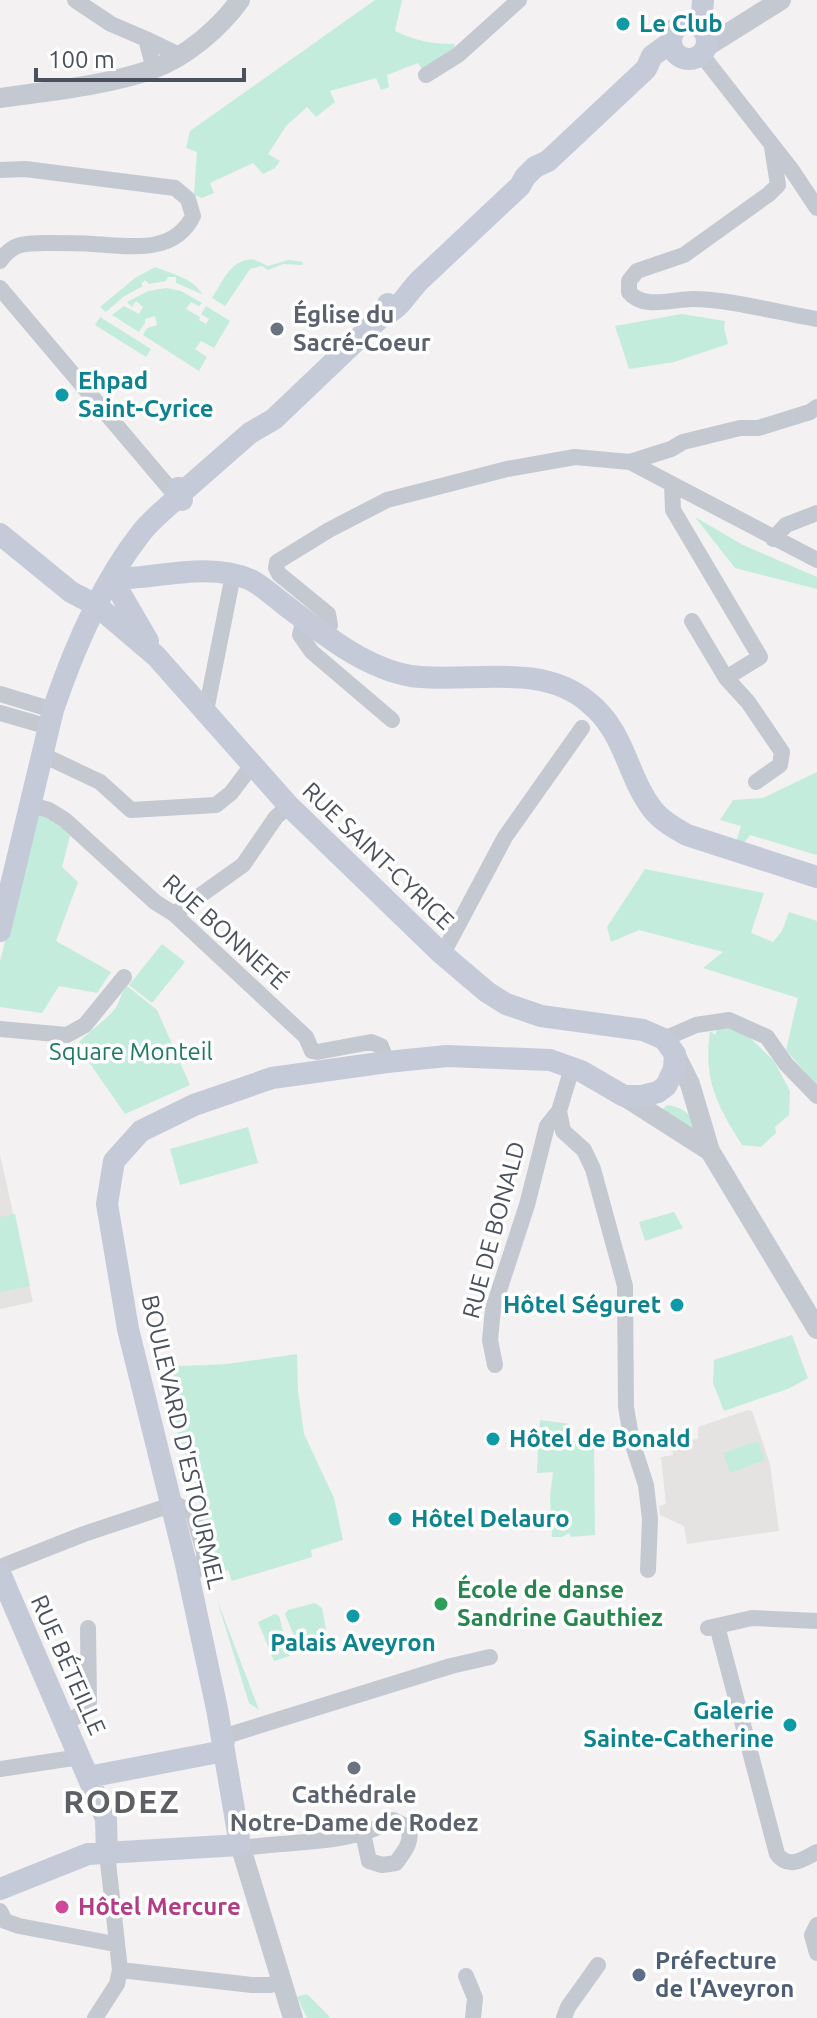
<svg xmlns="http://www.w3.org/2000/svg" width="817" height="2018" font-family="Ubuntu,sans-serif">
	<rect width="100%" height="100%" fill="#f3f1f1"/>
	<path fill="#e4e3e2" d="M0 1155 33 1302 0 1309Z
		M748 1410 752 1411 770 1464 779 1531 687 1544 684 1526 660 1515 659 1506 666 1504 661 1457 673 1455 671 1442 698 1439V1427Z"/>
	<path fill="#c4ecdc" d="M375 0H402L395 31C416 41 432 44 455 44L453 51 423 71 418 63 387 75 389 87 381 90 376 78 330 91 335 102 316 117 307 107 286 126 268 154 280 161 275 168 263 174 253 163 210 183 214 193 202 198 194 195 197 152 186 148 190 131Z
		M253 259 268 266 288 260 303 262 302 265 283 264 268 270 262 266 250 269 225 306 212 298C223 281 230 260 253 259Z
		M155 267C171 273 194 279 202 294L176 283V277H168L166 281 149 284 145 280 141 284 143 286 123 297 106 312 100 307 135 278Z
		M166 288 181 291 202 303 199 306 191 302 186 309 200 317 199 320 206 324 209 319 201 314 206 306 230 321 214 348 201 341 195 349 207 357 199 371 143 335 147 328 157 325 155 316 145 319V323L139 332 112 315 124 306 139 314 143 307 136 301 132 307 127 302 148 291Z
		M682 314 725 321 724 328 728 344 674 362 629 369 615 326Z
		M100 317 151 349 146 357 95 325Z
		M695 517 743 545 817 577V589L735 568Z
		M817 772V855L750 835 743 844 736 842 741 826 720 820 733 800 763 798Z
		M39 812 56 821 70 836 62 867 78 882 56 941 111 972 97 993 59 986 42 1013 0 1007V961Z
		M645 869 764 893 751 933 773 942 782 931 789 912 817 921V1086L786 1050 798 998 703 968 723 952 639 930 611 942 607 927Z
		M162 944 185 962 152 1003 129 985Z
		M127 986 157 1010 190 1085 125 1114 77 1045C88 1031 103 1023 115 1009 121 1001 120 993 127 986Z
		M718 1026 745 1033 774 1061 790 1091 789 1115 775 1127 776 1133 761 1147 742 1145C717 1105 703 1080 710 1031L715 1035Z
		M667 1105C690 1108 696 1122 703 1142L660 1112Z
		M248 1127 258 1163 180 1185 170 1149Z
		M674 1212 683 1228 645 1241 639 1222Z
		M15 1214 30 1286 0 1292V1217Z
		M792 1335 808 1378 790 1388 724 1411 713 1383 714 1360Z
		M297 1354 298 1391 304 1434 334 1498 343 1540 311 1550 312 1557 232 1581 228 1570 216 1574 197 1489 166 1399 160 1367 227 1364Z
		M540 1420 570 1424 573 1441H577L578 1447 586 1446 585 1440 594 1439 595 1535 571 1537 569 1533 562 1537H552L550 1497 553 1472 537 1473 538 1449H528V1437L539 1436Z
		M758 1441 765 1460 730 1473 723 1453Z
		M216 1597 259 1710 249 1703Z
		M315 1603 322 1608 329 1644 301 1653 285 1614 288 1610Z
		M275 1614 279 1616 290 1656 274 1661 258 1622Z
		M307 1994 329 2016V2018H307L297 1997Z"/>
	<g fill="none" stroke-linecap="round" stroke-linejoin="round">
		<path stroke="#c3c8d1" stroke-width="16" d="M75 0 111 24 146 39
			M701 54 791 169 817 208
			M154 69 146 39 179 55
			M426 75 458 55 519 0
			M772 147 778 185 769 194 684 255 637 271 629 281V292C643 310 672 299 693 299 729 299 780 313 817 319
			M0 170 25 169 175 188 188 199 193 216C174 255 129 246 93 244 78 243 64 243 49 243 27 243 13 242 0 261
			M0 288 171 490 175 491
			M630 462 671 449 683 442 740 428H758L810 412 817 407
			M672 484 673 510 760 657 726 678 748 702 782 752 780 765 756 782
			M773 539 786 525 817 513
			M304 619 300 635 312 652 392 720
			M692 621 726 678
			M326 635 330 625 328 614 279 574 276 568 277 562 329 530 387 500 507 469 575 457 630 462 817 560
			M0 694 53 710
			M206 711 233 575
			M0 713 49 727
			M43 755 100 782 131 810 216 805 231 793 253 764
			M31 805 49 810 65 820 155 902 174 914 306 1037 312 1051 317 1052 371 1042 381 1046 387 1062
			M174 914 243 865 276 817 289 806
			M441 953 448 944 505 837 582 728
			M0 1029 67 1035 85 1025 124 977
			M664 1039 696 1025 729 1020 767 1037 786 1064 817 1096
			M576 1069 569 1078 559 1111 563 1131 584 1150 593 1169 625 1286 626 1407 632 1442 646 1485 650 1519 648 1570
			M495 1365 490 1340 493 1309 527 1205 547 1126 559 1111
			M170 1501 193 1513 205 1556 189 1581
			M0 1567 84 1534 171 1505
			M717 1626 777 1854C789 1870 803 1859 817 1852
			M708 1628 752 1618 817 1621
			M65 1722 82 1714 89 1702 88 1628
			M224 1750 229 1735 451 1666 490 1657
			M0 1769 80 1757
			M240 1845 251 1847C297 1841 353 1844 393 1820L409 1828C412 1844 404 1851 396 1863L382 1865 369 1861 363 1833
			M0 1911 5 1921 19 1926 115 1944
			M817 1925 812 1935 817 1953
			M120 1970 252 1985H270L283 1981
			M466 1976 475 1998 473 2018
			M95 2018 117 1984 120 1970 107 1853
			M564 2018 568 2007 598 1965"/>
		<path stroke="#c3c8d1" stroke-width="20" d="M706 47 781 0
			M0 98C50 91 105 86 153 69 186 57 220 28 240 0
			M675 1054 690 1084 710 1151
			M624 1096 710 1151 817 1329
			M240 1845 293 2018"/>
		<path stroke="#c5cad8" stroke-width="22" d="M671 41a18 18 0 1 1 36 0a18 18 0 1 1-36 0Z
			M701 28 703 0
			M382 316C401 308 405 296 419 281L520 186 525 177 535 167 548 161 646 69 652 56 670 43
			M182 500 175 495 178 488 186 489 250 433 274 419 382 316 388 304
			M0 534 71 592 96 605 156 656 289 806 441 953 487 992 506 1004 541 1016 643 1030 664 1039 675 1054 674 1069 666 1086 658 1092 642 1096H624L581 1071 550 1060 447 1056 387 1062 272 1078 194 1105 141 1131 114 1161 107 1204 128 1329 185 1560 217 1709 240 1845 88 1854 0 1889
			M112 579C157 579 207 561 251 580 263 586 274 597 285 605 322 633 364 668 411 676 468 684 539 661 588 702 626 732 626 775 653 810 662 821 674 828 687 835L817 877
			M112 579 148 641
			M0 931 53 710C74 648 101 584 141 533 151 520 165 509 177 498
			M0 1573 106 1819 107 1853
			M88 1777 224 1751"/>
	</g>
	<g fill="#0f9aa8" stroke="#fff" stroke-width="3">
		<circle cx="623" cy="24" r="8"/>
		<circle cx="62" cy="395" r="8"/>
		<circle cx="677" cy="1305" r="8"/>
		<circle cx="493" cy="1439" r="8"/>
		<circle cx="395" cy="1519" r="8"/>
		<circle cx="353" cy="1616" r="8"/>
		<circle cx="790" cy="1725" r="8"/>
	</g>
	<g fill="#6b7280" stroke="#fff" stroke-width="3">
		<circle cx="277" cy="329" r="8"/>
		<circle cx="354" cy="1768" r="8"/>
	</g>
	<circle fill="#2e9e5b" stroke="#fff" stroke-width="3" cx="441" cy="1604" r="8"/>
	<circle fill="#d1479c" stroke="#fff" stroke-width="3" cx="62" cy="1907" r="8"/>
	<circle fill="#5c6f8a" stroke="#fff" stroke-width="3" cx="639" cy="1975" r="8"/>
	<g text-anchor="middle" stroke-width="7" stroke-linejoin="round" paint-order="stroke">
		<g font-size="24" font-weight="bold" fill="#0d838f" stroke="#fff" text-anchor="start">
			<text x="639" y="32">Le Club</text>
			<text x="78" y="389">Ehpad<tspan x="78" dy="28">Saint-Cyrice</tspan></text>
			<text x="661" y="1313" text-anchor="end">Hôtel Séguret</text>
			<text x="509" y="1447">Hôtel de Bonald</text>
			<text x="411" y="1527">Hôtel Delauro</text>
			<text x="353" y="1651" text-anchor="middle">Palais Aveyron</text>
			<text x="774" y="1719" text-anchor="end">Galerie<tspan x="774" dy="28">Sainte-Catherine</tspan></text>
		</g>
		<g font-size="24" font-weight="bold" fill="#5b616d" stroke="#fff" text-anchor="start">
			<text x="293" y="323">Église du<tspan x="293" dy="28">Sacré-Coeur</tspan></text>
			<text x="354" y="1803" text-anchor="middle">Cathédrale<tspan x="354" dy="28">Notre-Dame de Rodez</tspan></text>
		</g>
		<g font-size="24" fill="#4a505d" stroke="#fff">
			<text transform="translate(378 856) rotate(44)" y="8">RUE SAINT-CYRICE</text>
			<text transform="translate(225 932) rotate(42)" y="8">RUE BONNEFÉ</text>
			<text transform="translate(494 1230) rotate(-75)" y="8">RUE DE BONALD</text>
			<text transform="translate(183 1442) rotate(77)" y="8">BOULEVARD D'ESTOURMEL</text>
			<text transform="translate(68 1665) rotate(66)" y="8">RUE BÉTEILLE</text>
		</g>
		<g font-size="24" fill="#1f7a61" stroke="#fff">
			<text x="131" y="1060">Square Monteil</text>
		</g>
		<g font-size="24" font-weight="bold" fill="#27864d" stroke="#fff" text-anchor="start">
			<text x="457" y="1598">École de danse<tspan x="457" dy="28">Sandrine Gauthiez</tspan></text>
		</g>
		<g font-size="24" font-weight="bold" fill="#b23c85" stroke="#fff" text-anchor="start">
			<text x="78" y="1915">Hôtel Mercure</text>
		</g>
		<g font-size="24" font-weight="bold" fill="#4e5e75" stroke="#fff" text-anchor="start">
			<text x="655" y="1969">Préfecture<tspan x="655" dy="28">de l'Aveyron</tspan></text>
		</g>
		<g font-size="32" font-weight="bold" letter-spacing="2" fill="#5e5f65" stroke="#fff">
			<text x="122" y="1813">RODEZ</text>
		</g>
	</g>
	<path d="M36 68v12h208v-12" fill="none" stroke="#4a505d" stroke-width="4"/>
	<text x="48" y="68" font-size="24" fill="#4a505d" stroke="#ffffff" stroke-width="6" paint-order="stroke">100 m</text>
</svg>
